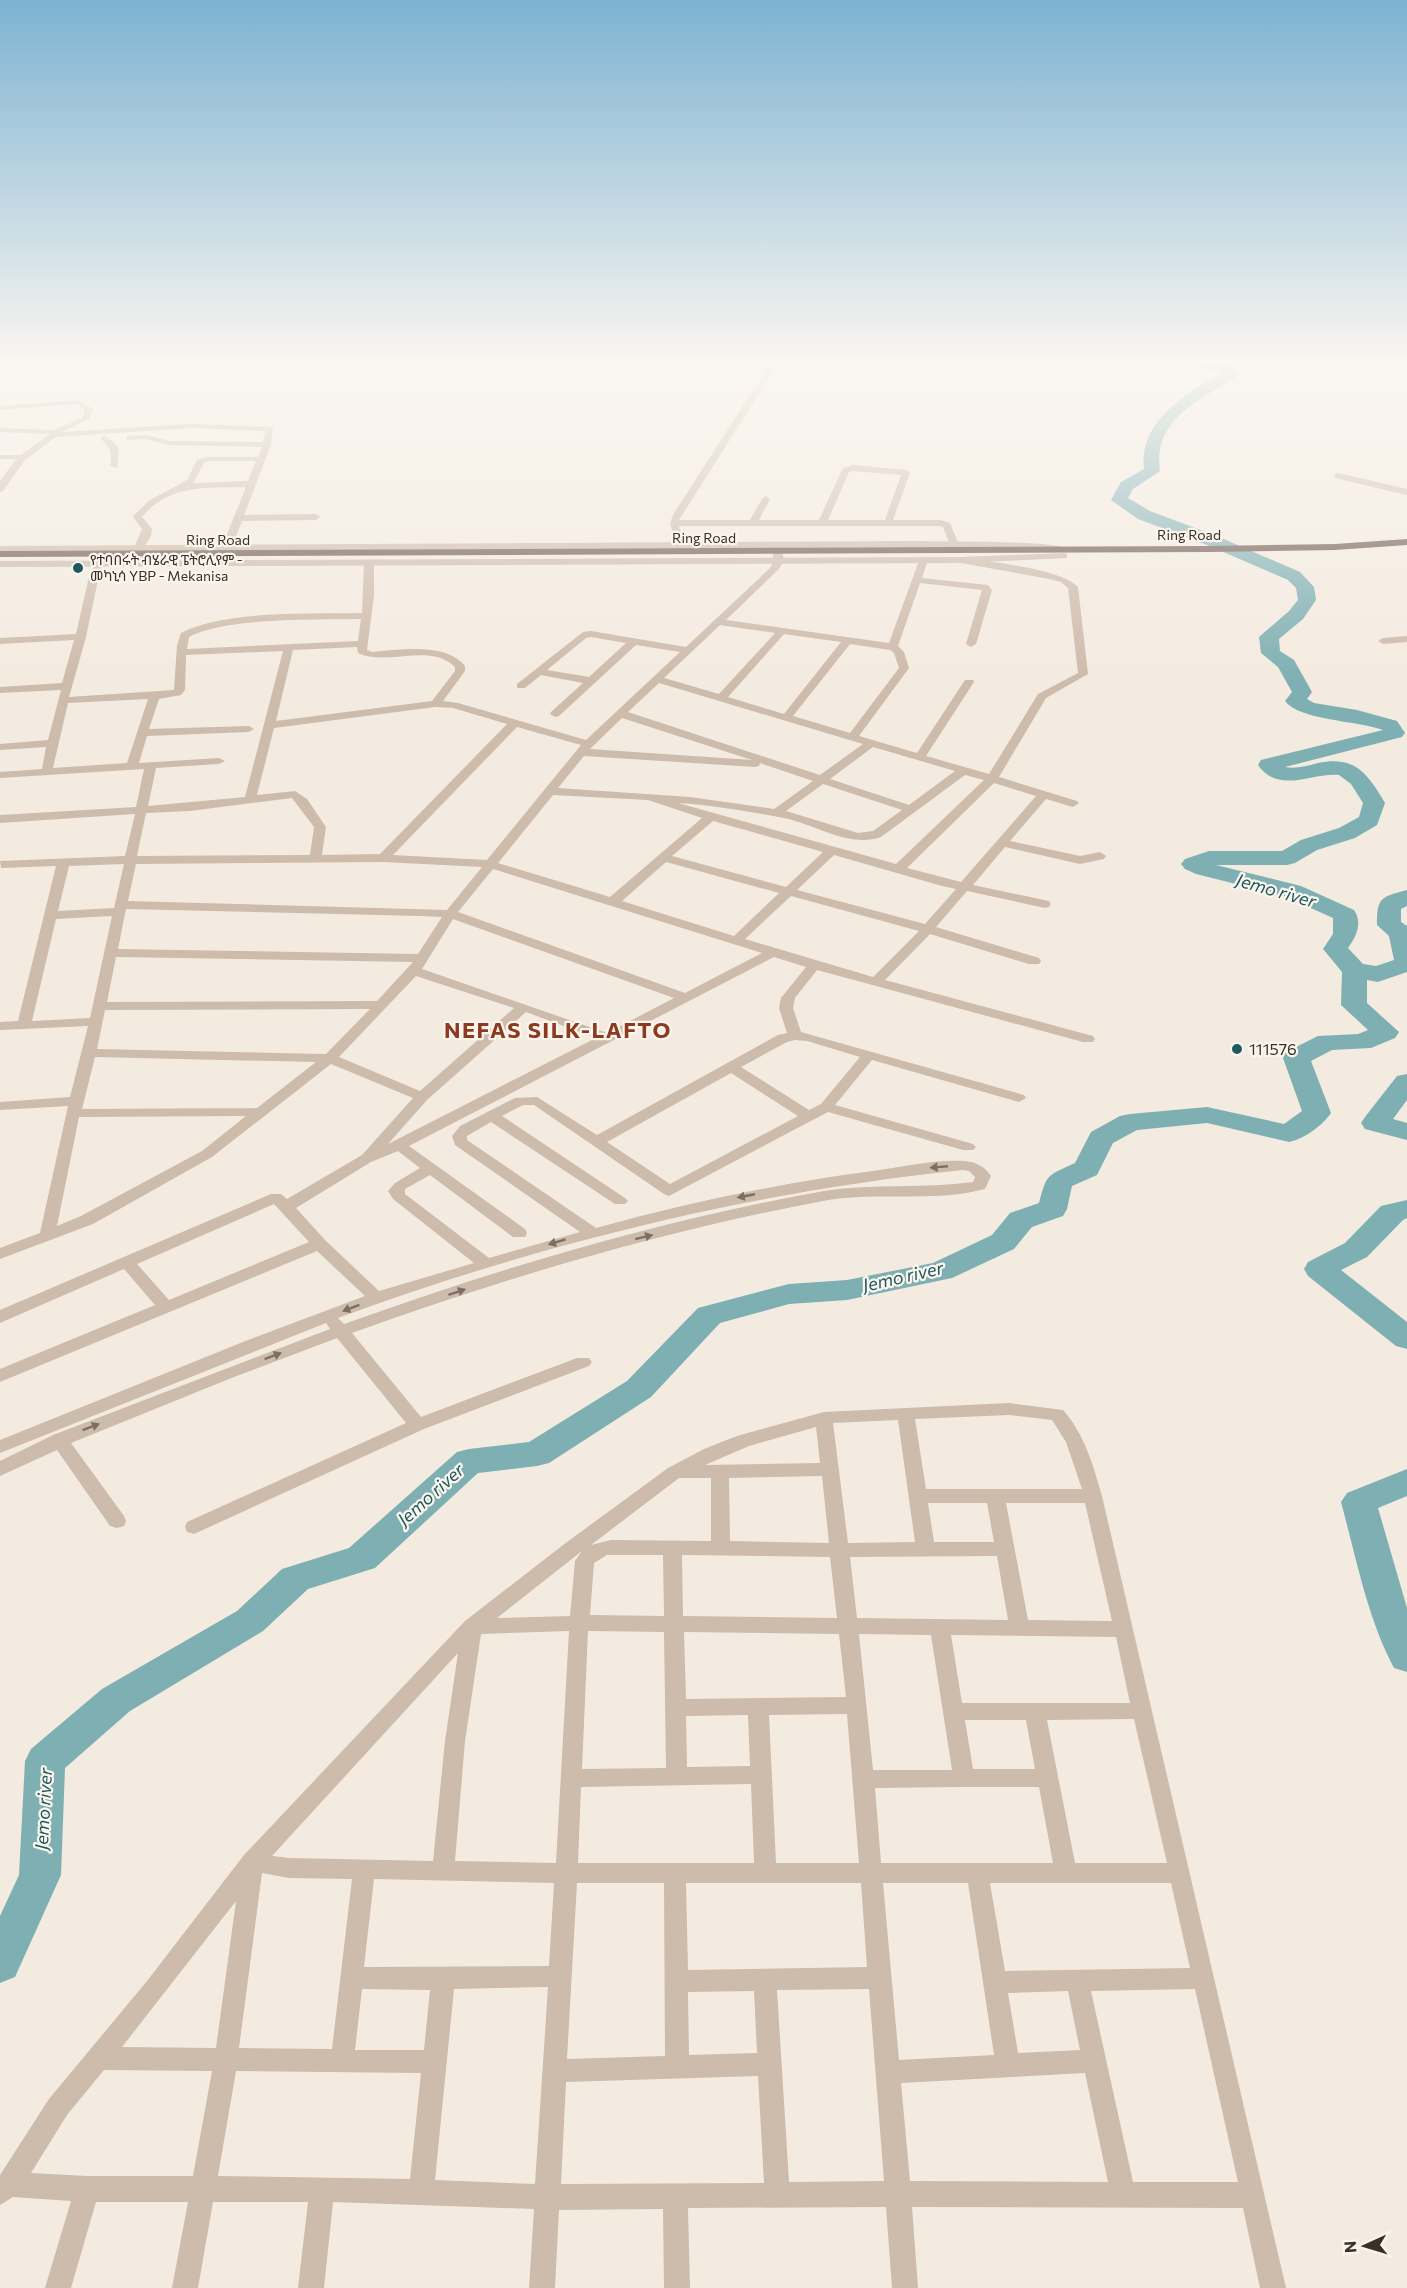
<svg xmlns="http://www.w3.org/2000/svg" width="1407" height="2288" font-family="Commissioner,'Noto Sans Ethiopic',sans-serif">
	<rect width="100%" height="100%" fill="#f4ebe0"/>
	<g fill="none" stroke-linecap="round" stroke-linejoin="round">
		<path fill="#7eafb2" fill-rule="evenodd" d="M1190 362C1204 361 1230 360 1240 373 1233 381 1221 385 1213 391 1181 410 1154 431 1160 471L1133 489 1128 498 1150 511 1219 537 1300 572 1314 587 1316 600 1303 619 1279 639 1280 651 1294 660 1312 692 1307 699 1314 703 1357 710 1397 721 1405 733 1402 737 1285 767C1296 769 1307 766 1318 763 1355 755 1368 774 1385 803L1377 825 1355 838 1317 850 1295 863 1287 865H1216L1301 886 1354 910C1363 923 1356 937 1348 948L1363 964 1376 966 1394 960 1389 936 1377 925C1377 898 1380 897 1407 890V906L1401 909V922L1407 926V972L1378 982 1367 980V1003L1399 1032 1395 1038 1371 1048 1332 1050 1311 1061 1331 1113C1322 1126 1304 1139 1289 1142L1207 1123 1137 1130 1113 1143 1097 1175 1072 1186 1067 1209 1063 1216 1032 1227 1014 1249 952 1278 847 1300 789 1304 720 1323 651 1397 549 1463 537 1466 478 1473 375 1568 308 1589 263 1631 130 1711 65 1768 61 1875 15 1977 0 1983V1916L19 1875 25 1761 31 1749 102 1689 237 1611 282 1569 349 1548 457 1452 469 1449 529 1442 627 1381 698 1308 789 1284 847 1280 933 1263 992 1235 1010 1213 1039 1203C1047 1173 1047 1176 1075 1163L1091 1132 1120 1116 1130 1114 1207 1107 1284 1124 1302 1111 1283 1058 1286 1052 1318 1036 1358 1034 1368 1030 1341 1005 1342 972 1323 949 1333 934V918L1284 896 1196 874 1185 869 1181 864 1185 859 1209 851H1282L1301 840 1339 828 1359 817 1363 803 1351 784 1339 775C1312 772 1279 795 1258 765L1261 760 1383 730C1359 721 1298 720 1285 701L1292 692 1278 667 1261 653 1259 637 1289 611 1298 600 1296 588 1288 580 1207 545 1138 519 1111 500 1121 482 1144 469C1138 422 1186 393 1222 373L1192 365Z
			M1407 1074V1100L1393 1119 1407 1123V1140L1365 1129 1361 1123 1365 1117 1397 1076Z
			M1407 1200V1218L1403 1220 1367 1257 1341 1270 1407 1322V1349L1396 1346 1308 1276 1304 1269 1308 1262 1345 1243 1381 1206Z
			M1407 1469V1496L1378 1508 1407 1608V1672L1394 1668C1367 1617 1356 1557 1341 1502L1347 1493Z"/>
		<path fill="#cdbbab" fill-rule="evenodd" d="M773 363 777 365 679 520H750L762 499 766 496 770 499 759 520H819L843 468 853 465 906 470 910 473 893 520H941L950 523 959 545 957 547H951L943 527 940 526H679L685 547 677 549 670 523 673 515 769 365ZM853 471 901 475 885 520H828L849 472Z
			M78 400 93 409 89 419 62 432 191 424 273 427 271 445 244 515 316 514 320 517 316 520 242 521 231 549 226 552 221 549 246 487C207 488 169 484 142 517L152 529 151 536 142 550 134 548 142 529 133 517 134 515 150 500 187 480 197 460 207 457H258L262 447 169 445 146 439 127 440V436L146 435 169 441 263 442 266 431 191 428 56 437 25 460 3 491 0 492V481L16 459H0V455H21L50 434 0 432V428L54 430 82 418 85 410 77 404 0 410V406ZM208 461H256L248 481 193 483 204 463Z
			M104 436 114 442 119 450 117 468 110 466C113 451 110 448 100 438Z
			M1338 473 1407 489V495L1335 478V474Z
			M776 543 781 546 784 560 779 569 726 620 889 643 920 558 928 560 922 578 988 585 992 590 976 644 971 647 966 644 982 590 920 583 898 646 904 652 909 668 859 736 917 753 965 680H973L974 682 926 756 989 774 1038 694 1078 673 1068 588 1061 582 1049 579 961 563 956 560 961 557C988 562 1060 568 1078 587L1088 674 1046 698 999 777 1077 801 1079 803 1073 807 1046 799 1010 841 1080 856 1100 852 1106 856 1104 859 1080 864 1005 847 973 885 1049 901 1051 904 1049 907 1045 908 967 891 936 927 1039 958 1041 961 1039 964H1029L930 934 885 980 1093 1036 1095 1039 1093 1042H1083L817 970 795 998 793 1008 801 1032 1024 1095 1026 1098 1019 1102 872 1060 835 1105 973 1144 976 1147 973 1150H963L828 1112 669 1196 664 1194 534 1105H523L502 1116 625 1198 628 1201 625 1204H615L491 1122 467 1136V1140L596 1228C687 1203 780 1183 873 1171 900 1167 939 1159 964 1161 976 1162 984 1166 991 1176L985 1189C933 1203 876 1191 823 1201 662 1231 505 1278 352 1333L421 1417 577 1358H589L592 1362 589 1366 424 1429 194 1534 187 1532 185 1527 187 1522 406 1423 337 1338 234 1377 71 1443 124 1516 126 1521 124 1526 117 1528 110 1526 57 1450 0 1476V1461L53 1435 330 1329 326 1323 0 1453V1440L243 1342 365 1296 317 1251 0 1382V1369L155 1305 124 1269 0 1323V1310L271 1194H281L287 1199 362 1155 413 1098 331 1064 212 1157 93 1224 0 1259V1248L40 1233 68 1106 0 1110V1102L70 1097 88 1026 0 1030V1022L18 1021 56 866 1 868 0 861 125 856 135 814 0 823V815L136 807 144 769 0 778V772L42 769 46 747 0 750V744L48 740 61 690 0 693V687L62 683 74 640 0 644V638L76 634 88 581 96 561H102L86 637 69 697 174 690 177 645 181 633C225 610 312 614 362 613L364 563 369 560 374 563V595L367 650 372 652C400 650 445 642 465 666V671L443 701 458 703 586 740 680 652 636 645 559 716 555 717 550 714 551 712 583 683 541 675 525 688H517V684L583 632 591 631 686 647 770 568 774 560 771 546ZM361 619 358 641 187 649 189 637C226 617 317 620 361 619ZM720 625 775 633 719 694 664 678ZM784 634 841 642 784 714 728 697ZM591 637 626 643 589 677 547 670 586 638ZM850 644 890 650 894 653 899 668 850 733 793 716ZM357 647 358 653C386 667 430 642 455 667V671L432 701 276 721 293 650ZM283 651 245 797 148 806 156 768 219 764 225 761 219 758 139 763 147 736 249 732 254 729 249 726 149 729 159 699 181 695 185 690 186 655ZM659 683 863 744 820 775 628 712ZM148 699 127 763 53 768 68 703ZM435 707 453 708 507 724 380 854 322 855 326 827 307 799 295 791 257 795 274 728ZM622 718 752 760 590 749ZM517 727 581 745 487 860 393 855ZM873 747 955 771 909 805 830 779ZM584 756 755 767 759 766 760 763 813 781 774 809 690 797 558 788ZM965 775 984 780 896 864 678 803C712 805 745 811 779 817 812 822 848 849 881 837ZM994 783 1036 796 961 882 907 868ZM823 784 902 810 873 831 858 833 786 811ZM553 795 648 800 702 818 610 897 498 863ZM292 798 314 827 310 855 137 856 146 813 190 811ZM713 821 823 852 786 887 672 856ZM834 855 942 886 956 889 925 924 797 890ZM383 862 482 867 447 910 128 901 136 864ZM666 862 779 893 734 936 622 901ZM124 864 114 908 58 911 69 866ZM493 869 762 953 685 993 458 912ZM791 896 919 931 873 977 745 939ZM126 909 421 916 442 917 418 954 118 949ZM112 916 90 1018 32 1021 56 919ZM453 919 674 998 607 1033 422 969ZM116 957 413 962 377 1001 107 1002ZM774 957 806 967 781 998 779 1008 787 1033 778 1035 597 1135 537 1097 515 1098 460 1126 452 1136 455 1145 580 1232 489 1258 405 1194V1189L430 1175 513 1237H525L527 1233 525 1229 409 1146ZM416 976 514 1008 420 1091 339 1057ZM370 1009 326 1054 97 1049 105 1010ZM526 1012 596 1038 388 1144 427 1100ZM795 1040 807 1041 860 1057 821 1104 809 1110 741 1067 787 1042ZM95 1057 316 1062 257 1108 82 1109ZM731 1073 798 1116 670 1184 607 1142ZM246 1116 202 1151 81 1216 57 1226 79 1117ZM398 1151 420 1168 395 1183 388 1191 393 1199 474 1263 379 1291 325 1240 296 1208 371 1162ZM963 1170 969 1171 975 1177 973 1182C924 1189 874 1183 824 1191 661 1220 500 1268 344 1324L338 1318C539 1244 750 1192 963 1170ZM274 1204 309 1242 169 1300 137 1264Z
			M1407 636V642L1383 644 1378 641 1383 638Z
			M1009 1403 1063 1410C1085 1435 1093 1465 1102 1496L1286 2288H1260L1243 2208 912 2207 918 2288H892L886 2207 688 2208 690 2288H664L663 2209 559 2210 555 2288H529L534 2209 333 2202 324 2288H298L308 2202H213L198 2288H172L188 2202H96L71 2288H45L71 2201 13 2197 0 2205V2175L49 2099 147 1981 244 1855 465 1621 563 1545 668 1468 704 1449 737 1436 824 1412ZM1009 1415 1052 1420 1066 1442 1082 1489H926L915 1419ZM898 1420 915 1542 848 1543 833 1423ZM816 1427 820 1463 705 1465 749 1446ZM822 1476 829 1543 730 1541 729 1478ZM679 1478H711V1541L611 1540 591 1545ZM928 1503H987L994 1542H934ZM1006 1503H1085L1112 1621 1028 1620ZM582 1551 575 1561 570 1616 497 1618ZM607 1555H663L664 1616 590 1615 594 1563ZM682 1555 830 1557 837 1618 683 1616ZM997 1556 1008 1620 857 1618 850 1557ZM569 1631 556 1863 455 1861 465 1741 481 1634ZM588 1631 664 1632 666 1768 582 1769ZM684 1632 839 1634 846 1697 686 1699ZM859 1634 931 1635 952 1770H873ZM951 1635 1116 1637 1130 1703H962ZM458 1653 445 1741 433 1861 289 1858 272 1856ZM847 1714 859 1863H776L769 1715ZM748 1715 750 1766 687 1767 686 1716ZM1134 1719 1167 1863H1075L1047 1720ZM965 1720H1026L1035 1769H973ZM751 1784 754 1863H578L581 1787ZM962 1787H1039L1053 1863H881L875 1788ZM262 1873 289 1878 352 1879 332 2049 239 2048ZM374 1879 554 1883 549 1966 364 1967ZM577 1883H664L665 2056 567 2059ZM686 1883H861L867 1967 688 1970ZM883 1883H968L994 2055 899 2060ZM990 1883H1171L1190 1968 1005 1971ZM236 1901 216 2048 122 2047ZM548 1987 535 2184 435 2180 454 1989ZM362 1989 430 1990 424 2050H355ZM869 1989 884 2181 789 2182 777 1990ZM1195 1989 1238 2182H1133L1091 1991ZM754 1991 757 2053 689 2055 688 1992ZM1068 1991 1080 2050 1018 2053 1008 1993ZM104 2070 212 2071 193 2176H87L31 2173 67 2115ZM236 2071 421 2073 410 2179 218 2176ZM1085 2073 1108 2182 910 2181 901 2083ZM758 2076 764 2183 561 2184 566 2082Z"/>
		<path fill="#cdbbab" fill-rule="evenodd" d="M919 541C943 542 1053 540 1067 549L1062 552 1030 549 919 547 0 552V546Z
			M1064 553 1067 554V558L961 563 0 567V561L961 557Z"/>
		<path fill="#6c584e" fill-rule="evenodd" d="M1407 539V545L1335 550 1209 552 0 557V551L1209 546 1335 544Z"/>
	</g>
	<defs><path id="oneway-solid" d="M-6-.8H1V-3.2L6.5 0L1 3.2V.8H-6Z" transform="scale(1.5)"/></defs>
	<g fill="#7c6f64">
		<use href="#oneway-solid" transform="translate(939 1167) rotate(175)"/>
		<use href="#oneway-solid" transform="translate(746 1196) rotate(169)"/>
		<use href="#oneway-solid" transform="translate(644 1237) rotate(-14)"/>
		<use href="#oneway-solid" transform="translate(557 1242) rotate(163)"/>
		<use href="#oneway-solid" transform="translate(457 1292) rotate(-18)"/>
		<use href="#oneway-solid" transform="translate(351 1308) rotate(159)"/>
		<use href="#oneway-solid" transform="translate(273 1356) rotate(-21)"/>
		<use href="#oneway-solid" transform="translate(91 1427) rotate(-21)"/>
	</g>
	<linearGradient id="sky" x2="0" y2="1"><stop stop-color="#7db2d2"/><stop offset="0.53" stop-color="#faf6f1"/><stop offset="1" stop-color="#faf6f1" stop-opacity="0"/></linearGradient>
	<rect width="1407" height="682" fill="url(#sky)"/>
	<g fill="#1e595e" stroke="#fbf5ed" stroke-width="2">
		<circle cx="78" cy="568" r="6"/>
		<circle cx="1237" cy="1049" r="6"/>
	</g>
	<g text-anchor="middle" stroke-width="4.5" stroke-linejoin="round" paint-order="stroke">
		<g font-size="14" fill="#3a302a" stroke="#fbf5ed">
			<text x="1189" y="540">Ring Road</text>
			<text x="704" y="543">Ring Road</text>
			<text x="218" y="545">Ring Road</text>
		</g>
		<g font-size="14" fill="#3a302a" stroke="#fbf5ed" text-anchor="start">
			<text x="90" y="565">የተባበሩት ብሄራዊ ፔትሮሊየም -<tspan x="90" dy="16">መካኒሳ YBP - Mekanisa</tspan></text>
		</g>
		<g font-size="16" fill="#3a302a" stroke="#fbf5ed" text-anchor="start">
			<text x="1249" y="1055">111576</text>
		</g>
		<g font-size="18" font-style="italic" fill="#1e595e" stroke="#fbf5ed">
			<text transform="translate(1276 891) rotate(16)" y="6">Jemo river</text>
			<text transform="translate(903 1277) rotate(-13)" y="6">Jemo river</text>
			<text transform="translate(431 1495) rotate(-42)" y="6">Jemo river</text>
			<text transform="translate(44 1809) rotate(-87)" y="6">Jemo river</text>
		</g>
		<g font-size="22" font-weight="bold" letter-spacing="1.5" fill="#8c3b21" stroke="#fbf5ed">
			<text x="558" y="1038">NEFAS SILK-LAFTO</text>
		</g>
	</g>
	<g transform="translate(1365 2246) rotate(266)" stroke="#fbf5ed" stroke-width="4.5" paint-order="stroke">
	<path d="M0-4.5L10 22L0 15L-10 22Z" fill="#3a302a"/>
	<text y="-9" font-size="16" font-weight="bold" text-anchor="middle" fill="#3a302a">N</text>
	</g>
</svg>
